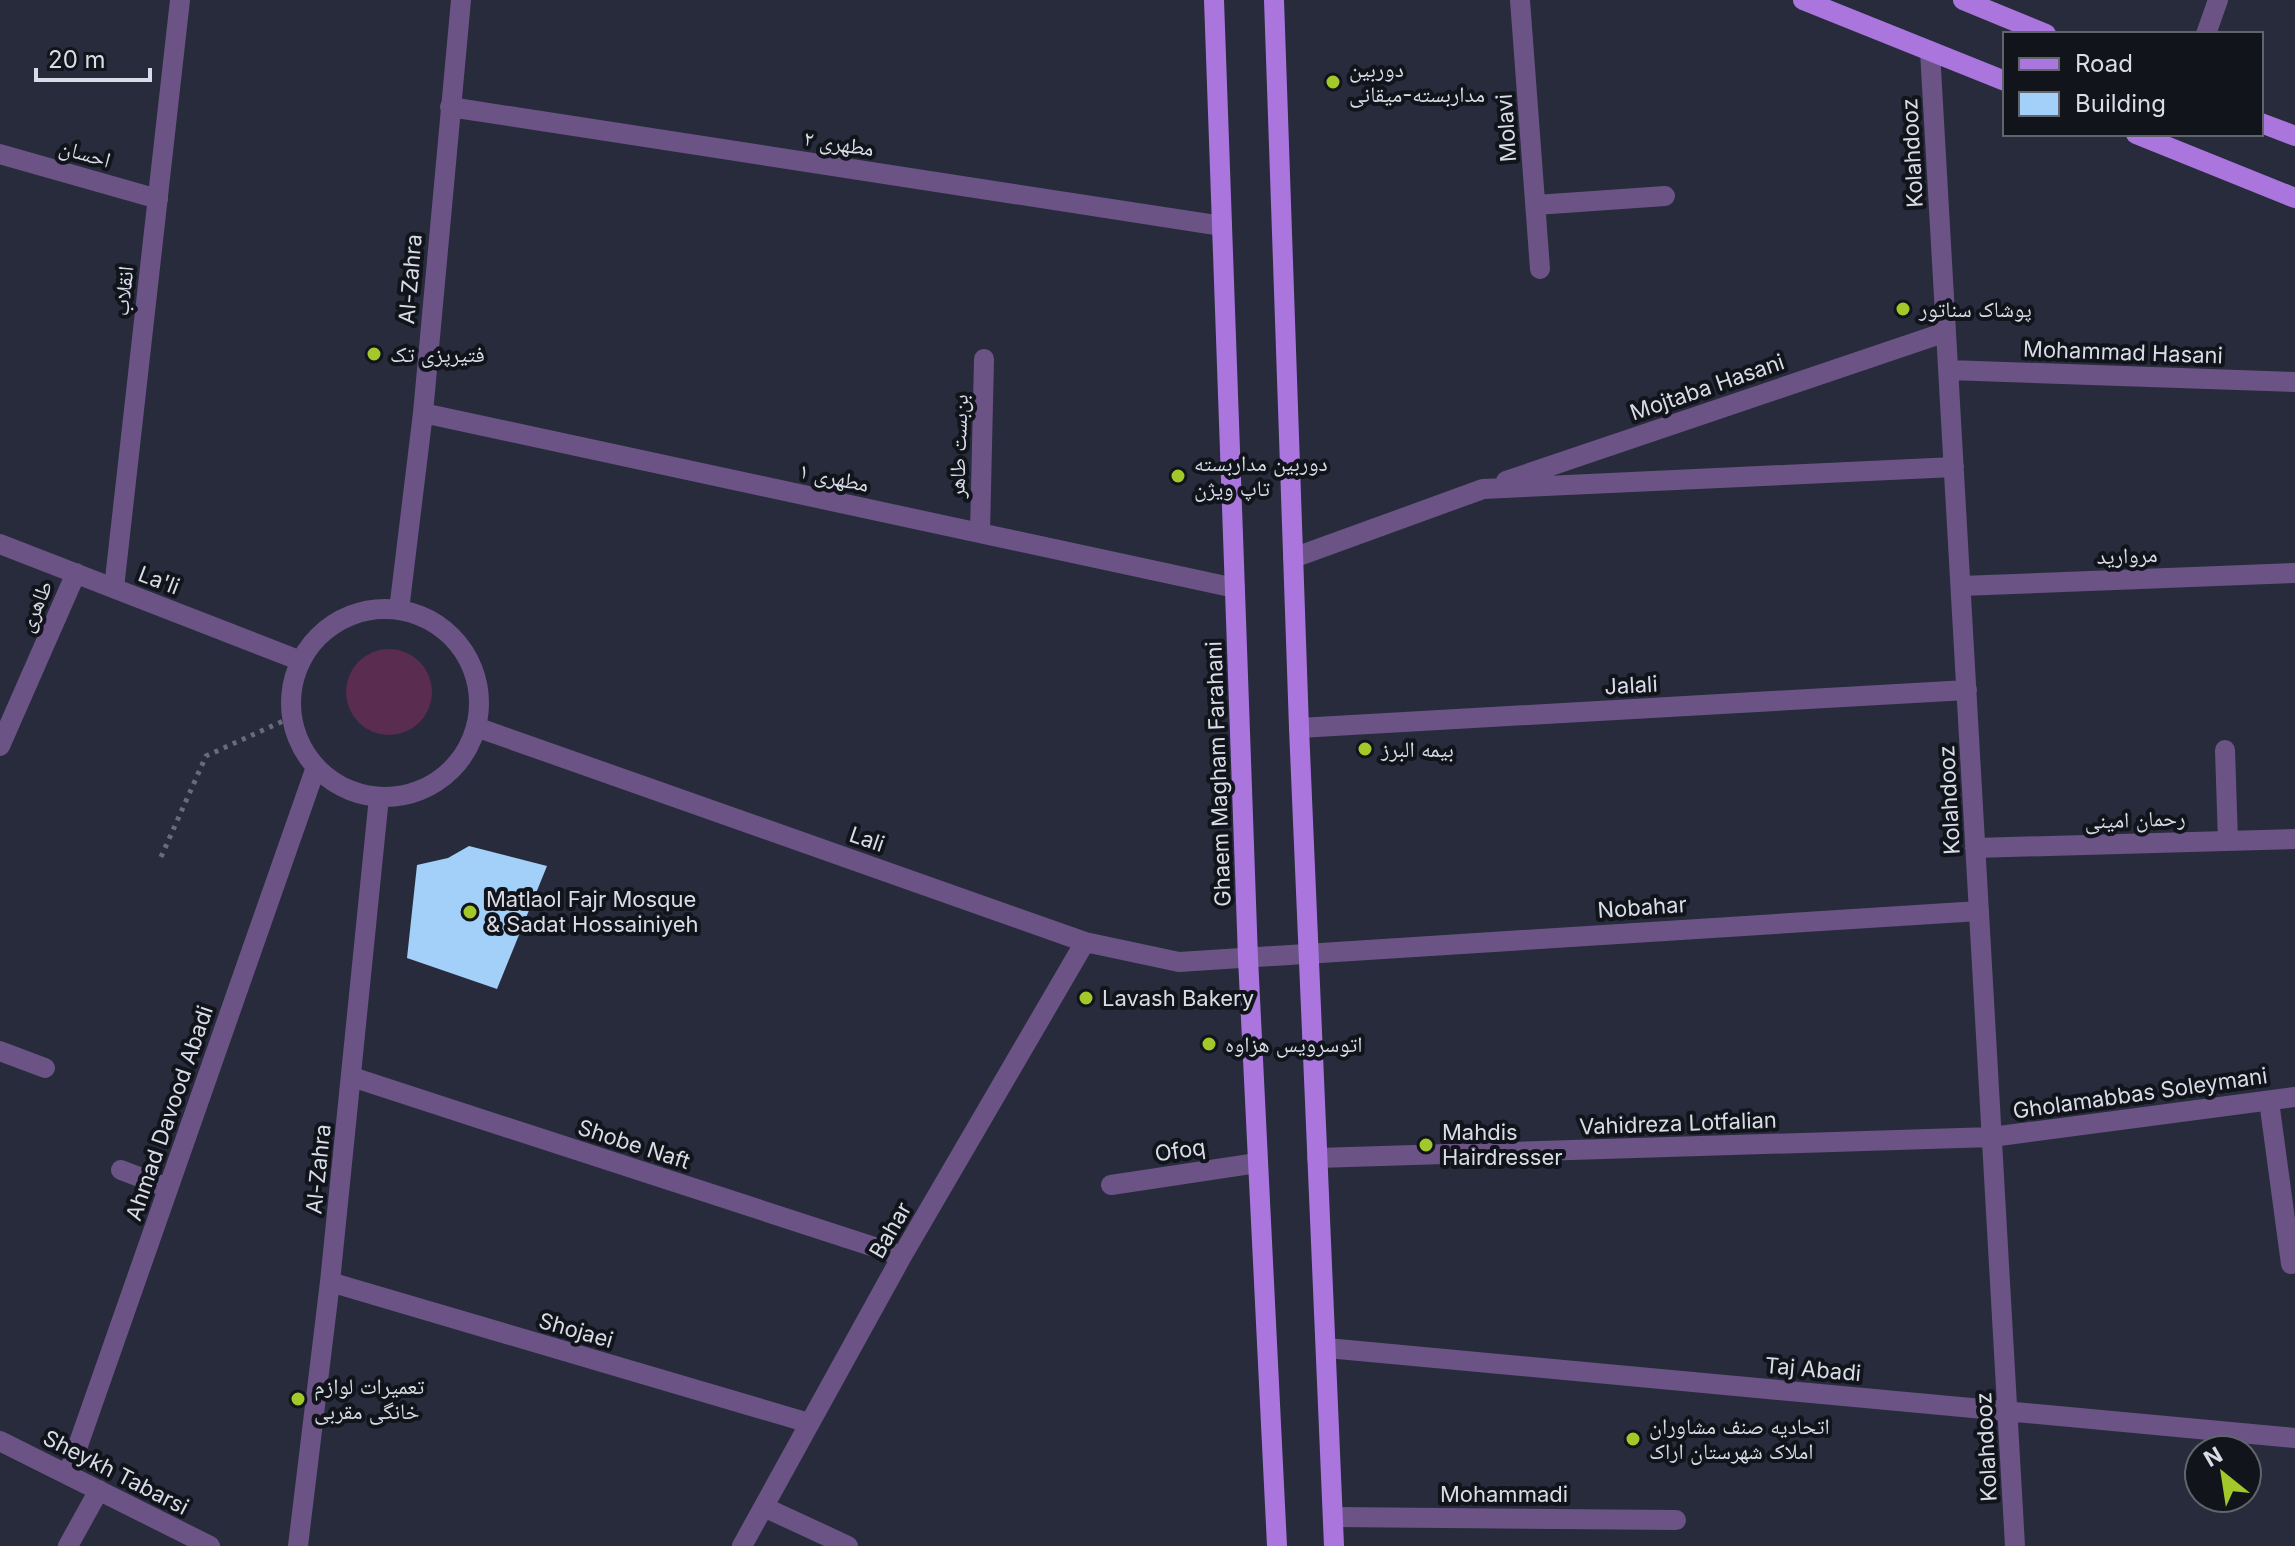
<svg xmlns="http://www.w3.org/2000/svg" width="2295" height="1546" font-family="Inter,'Noto Naskh Arabic',sans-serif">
	<rect width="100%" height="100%" fill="#272b3c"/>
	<path fill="#5a2c50" d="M346 692a43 43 0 1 1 86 0a43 43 0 1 1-86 0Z"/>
	<path fill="#a2d0f8" d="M469 846 547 866 497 989 407 958 417 865 448 858Z"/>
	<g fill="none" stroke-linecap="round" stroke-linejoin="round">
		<path stroke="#676b7a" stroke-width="5" stroke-dasharray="4 6" stroke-linecap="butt" d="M161 857 206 756 292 717"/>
		<path stroke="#6b5385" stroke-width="20" d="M1520 0 1540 269
			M2206 34 2218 0
			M1930 51 2015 1546
			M450 107 1222 226
			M0 154 158 199
			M1536 205 1665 196
			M1949 370 2295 382
			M423 413 1235 588
			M1506 481 1946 332
			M980 533 984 359
			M0 544 301 661
			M1293 558 1483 489 1954 467
			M1961 586 2295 573
			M114 588 180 0
			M291 703a94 94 0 1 1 188 0a94 94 0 1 1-188 0Z
			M399 610 423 413 461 0
			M476 727 1085 942 1179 962 1979 911
			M1299 728 1967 690
			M0 746 76 573
			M2225 750 2228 841
			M1975 848 2295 839
			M0 1051 45 1068
			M352 1077 902 1256
			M2269 1101 2291 1264
			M1317 1158 1992 1137 2295 1097
			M121 1170 168 1188
			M1111 1185 1257 1163
			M330 1282 809 1423
			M1327 1348 2295 1438
			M0 1441 210 1546
			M68 1474 316 767
			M766 1508 848 1546
			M1333 1517 1676 1520
			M68 1546 99 1490
			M298 1546 330 1282 379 797
			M742 1546 902 1256 1085 942"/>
		<path stroke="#aa76de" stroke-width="20" d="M1214 0 1248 958 1277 1546
			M1274 0 1299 728 1334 1546
			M1803 0 2005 81
			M1963 0 2046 34
			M2261 123 2295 136
			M2136 134 2295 198"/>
	</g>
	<g fill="#a2c929" stroke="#12141b" stroke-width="3">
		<circle cx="1333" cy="82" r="8"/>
		<circle cx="1903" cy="309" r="8"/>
		<circle cx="374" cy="354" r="8"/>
		<circle cx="1178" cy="476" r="8"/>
		<circle cx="1365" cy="749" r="8"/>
		<circle cx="470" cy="912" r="8"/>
		<circle cx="1086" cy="998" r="8"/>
		<circle cx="1209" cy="1044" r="8"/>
		<circle cx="1426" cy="1145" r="8"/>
		<circle cx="298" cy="1399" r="8"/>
		<circle cx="1633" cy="1439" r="8"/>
	</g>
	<g text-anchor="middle" stroke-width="8" stroke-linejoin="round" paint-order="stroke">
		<g font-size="22" fill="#d9dce7" stroke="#12141b" text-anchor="start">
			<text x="1349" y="77">دوربین<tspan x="1349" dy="25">مداربسته-میقانی</tspan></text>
			<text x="1919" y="317">پوشاک سناتور</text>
			<text x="390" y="362">فتیرپزی تک</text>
			<text x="1194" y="471">دوربین مداربسته<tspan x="1194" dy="25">تاپ ویژن</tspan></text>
			<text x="1381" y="757">بیمه البرز</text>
			<text x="486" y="907">Matlaol Fajr Mosque<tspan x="486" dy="25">&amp; Sadat Hossainiyeh</tspan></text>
			<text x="1102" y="1006">Lavash Bakery</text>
			<text x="1225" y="1052">اتوسرویس هزاوه</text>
			<text x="1442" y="1140">Mahdis<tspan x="1442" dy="25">Hairdresser</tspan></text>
			<text x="314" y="1394">تعمیرات لوازم<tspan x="314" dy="25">خانگی مقربی</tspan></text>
			<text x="1649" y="1434">اتحادیه صنف مشاوران<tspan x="1649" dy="25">املاک شهرستان اراک</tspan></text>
		</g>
		<g font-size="22" fill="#d9dce7" stroke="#12141b">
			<text transform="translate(1506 128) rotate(-94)" y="8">Molavi</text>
			<text transform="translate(839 143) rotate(9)" y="8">مطهری ۲</text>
			<text transform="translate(85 153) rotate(16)" y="8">احسان</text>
			<text transform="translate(1912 153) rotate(-93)" y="8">Kolahdooz</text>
			<text transform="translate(410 279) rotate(-85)" y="8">Al-Zahra</text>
			<text transform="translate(123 291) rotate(-84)" y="8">انقلاب</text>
			<text transform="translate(2123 352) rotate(2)" y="8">Mohammad Hasani</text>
			<text transform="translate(1707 387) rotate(-19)" y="8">Mojtaba Hasani</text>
			<text transform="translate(958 446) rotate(-88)" y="8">بن‌بست طاهر</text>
			<text transform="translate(834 477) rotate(12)" y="8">مطهری ۱</text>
			<text transform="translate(2127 555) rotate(-2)" y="8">مروارید</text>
			<text transform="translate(159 580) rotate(21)" y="8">La'li</text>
			<text transform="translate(35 606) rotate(-66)" y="8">طاهری</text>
			<text transform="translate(1631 685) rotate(-3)" y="8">Jalali</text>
			<text transform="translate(1218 774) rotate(-92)" y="8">Ghaem Magham Farahani</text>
			<text transform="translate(1949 800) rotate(-93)" y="8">Kolahdooz</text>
			<text transform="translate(2135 819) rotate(-2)" y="8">رحمان امینی</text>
			<text transform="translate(867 839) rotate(19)" y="8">Lali</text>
			<text transform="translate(1642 907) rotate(-4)" y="8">Nobahar</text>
			<text transform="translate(2140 1093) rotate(-8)" y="8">Gholamabbas Soleymani</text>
			<text transform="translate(169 1113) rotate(-71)" y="8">Ahmad Davood Abadi</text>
			<text transform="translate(1678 1123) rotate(-2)" y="8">Vahidreza Lotfalian</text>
			<text transform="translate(634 1144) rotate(18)" y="8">Shobe Naft</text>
			<text transform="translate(1180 1150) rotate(-8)" y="8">Ofoq</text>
			<text transform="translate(318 1169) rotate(-84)" y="8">Al-Zahra</text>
			<text transform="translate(890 1230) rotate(-60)" y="8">Bahar</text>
			<text transform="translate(576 1330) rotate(16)" y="8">Shojaei</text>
			<text transform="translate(1813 1369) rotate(5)" y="8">Taj Abadi</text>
			<text transform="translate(1986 1447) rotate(-93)" y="8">Kolahdooz</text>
			<text transform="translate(116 1472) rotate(27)" y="8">Sheykh Tabarsi</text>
			<text x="1504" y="1502">Mohammadi</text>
		</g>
	</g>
	<rect x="2003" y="32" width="260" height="104" fill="#12141b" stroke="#62646d" stroke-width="2"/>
	<rect x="2019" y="58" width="40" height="12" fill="#aa76de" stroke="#62646d" stroke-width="2"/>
	<text x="2075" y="72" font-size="24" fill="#d9dce7">Road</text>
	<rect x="2019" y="92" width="40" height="24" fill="#a2d0f8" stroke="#62646d" stroke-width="2"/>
	<text x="2075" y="112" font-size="24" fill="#d9dce7">Building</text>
	<g transform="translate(2223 1474) rotate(330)"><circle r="38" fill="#12141b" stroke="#62646d" stroke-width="2"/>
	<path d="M0-6L14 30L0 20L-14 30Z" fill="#a2c929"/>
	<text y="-12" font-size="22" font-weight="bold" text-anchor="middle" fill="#d9dce7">N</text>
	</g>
	<path d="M36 68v12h114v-12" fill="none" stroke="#d9dce7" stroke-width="4"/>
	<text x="48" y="68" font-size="24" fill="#d9dce7" stroke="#12141b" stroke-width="6" paint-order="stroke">20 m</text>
</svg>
